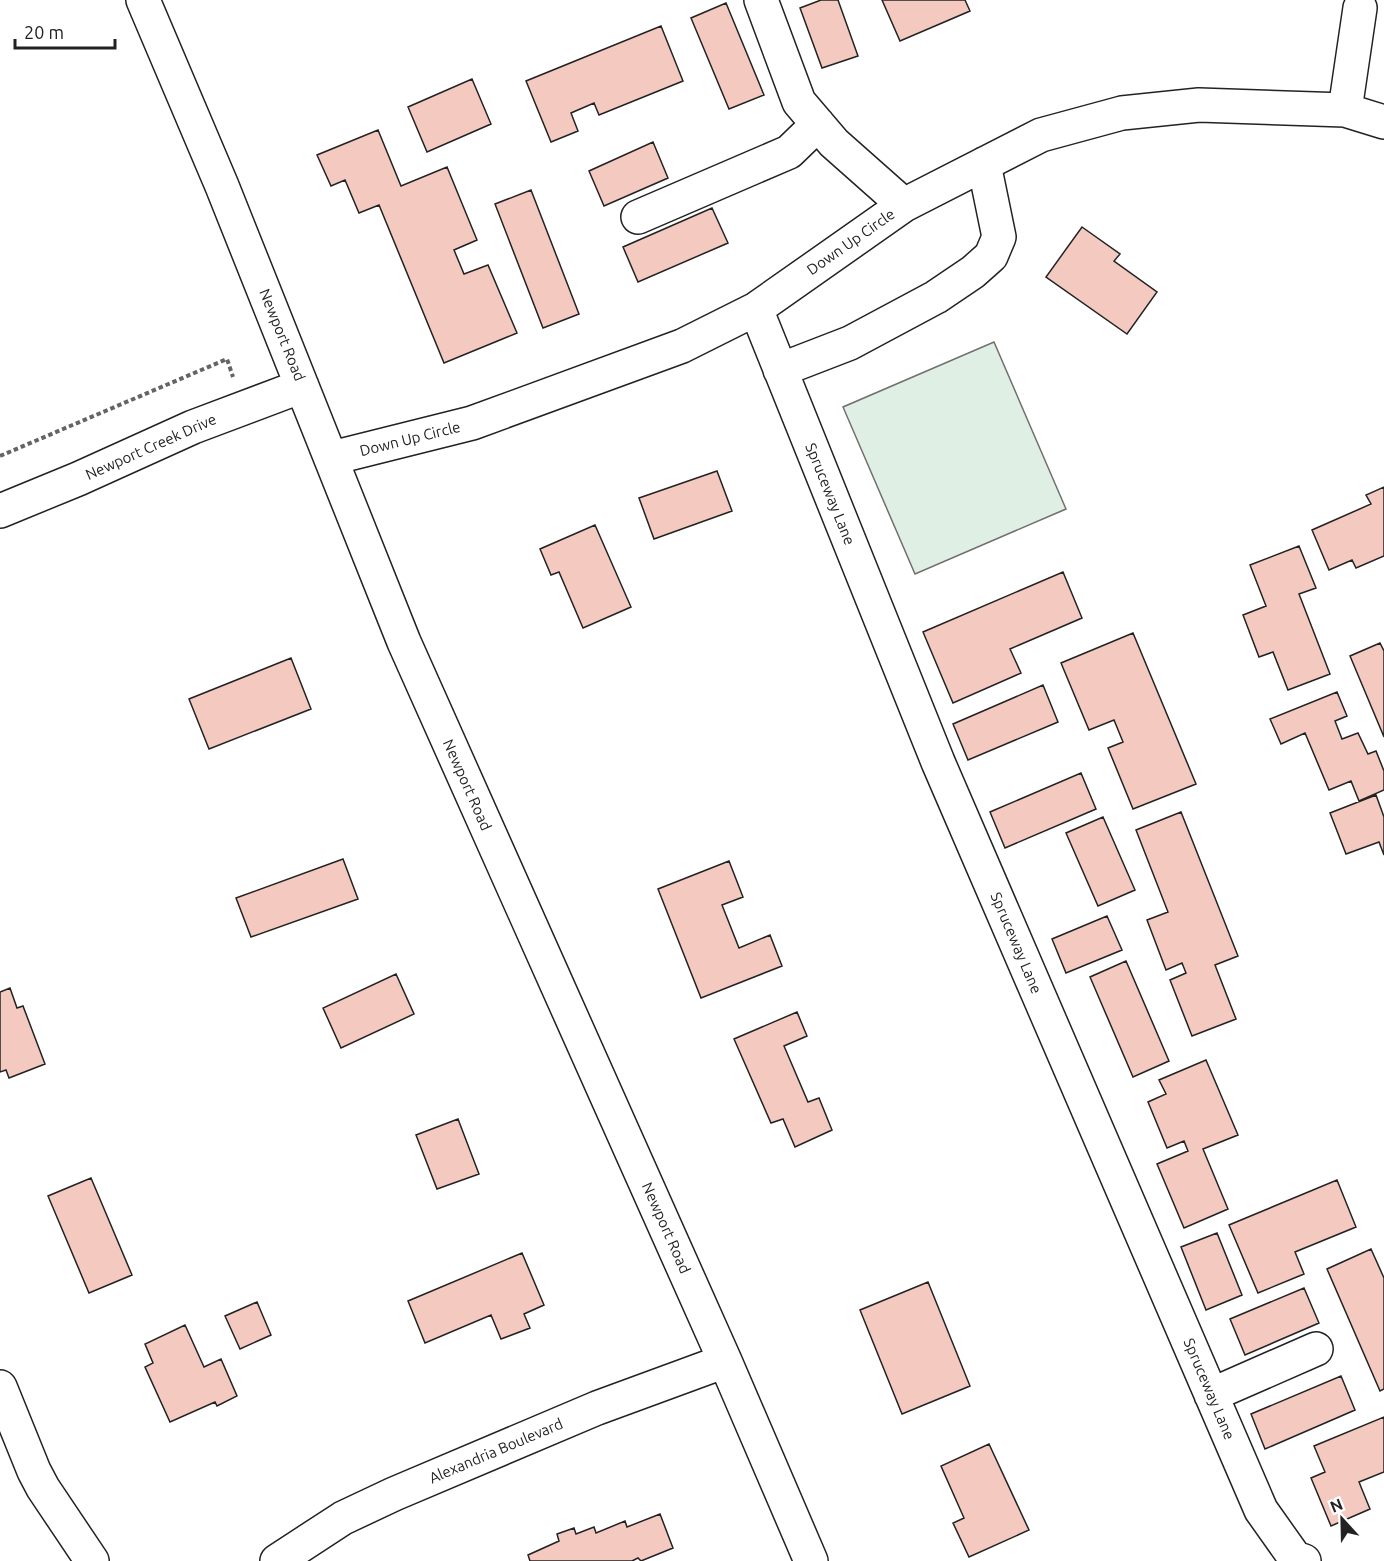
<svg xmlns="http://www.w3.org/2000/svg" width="1384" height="1561" font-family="Ubuntu,sans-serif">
	<rect width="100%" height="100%" fill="#fff"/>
	<path fill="#e0efe3" stroke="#6f6f6f" stroke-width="1.5" d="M994 342 1066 509 915 574 843 407Z"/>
	<path fill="#f3c9c0" stroke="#222" stroke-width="1.5" d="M821 0H838L858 56 822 68 800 8Z
		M882 0H965L970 11 900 41Z
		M726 3 764 95 729 109 691 18Z
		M661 26 683 81 599 115 594 103 571 113 578 131 551 142 526 81Z
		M472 79 491 124 427 152 408 107Z
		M378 130 401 186 447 167 477 240 454 250 464 274 488 265 517 333 444 363 379 205 359 213 345 180 331 186 317 155Z
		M653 142 668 178 604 206 589 171Z
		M531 190 579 314 543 328 495 204Z
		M712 208 728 243 638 282 623 247Z
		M1082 227 1120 254 1114 261 1157 292 1127 334 1046 277Z
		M717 471 732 511 654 539 639 498Z
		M1384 487V556L1356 568 1352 560 1329 570 1312 530 1371 504 1366 495Z
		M595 525 631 607 583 628 559 572 551 575 540 549Z
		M1299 546 1316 588 1299 594 1330 674 1288 690 1273 652 1259 657 1243 615 1266 606 1250 565Z
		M1063 572 1082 618 1010 649 1021 673 953 703 923 632Z
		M1133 633 1196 784 1133 809 1108 748 1123 742 1114 720 1089 730 1061 663Z
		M1380 643 1384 651V737L1350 656Z
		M291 658 311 709 209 749 189 699Z
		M1043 685 1058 722 968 760 953 724Z
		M1337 692 1347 716 1335 721 1342 739 1358 733 1368 754 1376 751 1384 771V790L1359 801 1351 781 1329 790 1305 733 1281 744 1270 719Z
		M1081 773 1096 809 1005 848 990 812Z
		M1376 795 1384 817V855L1379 842 1346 854 1330 813Z
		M1181 812 1238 956 1215 965 1236 1019 1192 1036 1170 980 1186 973 1182 963 1166 970 1147 920 1168 912 1136 830Z
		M1103 817 1135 890 1098 906 1066 833Z
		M343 859 358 899 251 937 236 898Z
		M729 861 743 897 722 905 739 948 770 935 782 966 701 998 658 889Z
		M1107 916 1122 950 1066 973 1052 939Z
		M1126 961 1169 1061 1133 1077 1090 977Z
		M396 974 414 1014 341 1048 323 1008Z
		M10 988 17 1008 23 1006 45 1064 9 1078 6 1070 0 1072V992Z
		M797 1012 807 1036 784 1046 808 1102 819 1098 832 1130 795 1147 783 1119 771 1123 734 1039Z
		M1206 1060 1238 1135 1203 1149 1228 1209 1184 1228 1157 1164 1188 1151 1184 1141 1167 1148 1148 1102 1166 1094 1159 1080Z
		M458 1119 479 1174 437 1189 416 1135Z
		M91 1178 132 1275 89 1293 48 1196Z
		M1337 1180 1356 1227 1295 1252 1304 1274 1258 1293 1229 1225Z
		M1217 1233 1242 1295 1206 1310 1181 1247Z
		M1371 1249 1384 1278V1389L1380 1391 1327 1269Z
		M522 1253 544 1305 524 1314 530 1328 501 1339 491 1315 425 1343 408 1301Z
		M928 1282 970 1386 902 1414 860 1310Z
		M1304 1288 1319 1323 1245 1355 1230 1319Z
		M257 1302 271 1335 240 1349 225 1316Z
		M185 1325 204 1367 221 1359 237 1396 217 1406 215 1402 170 1422 145 1367 153 1363 145 1344Z
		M1341 1376 1355 1410 1265 1449 1251 1414Z
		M1384 1417V1472L1359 1482 1370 1509 1331 1526 1311 1478 1325 1472 1314 1446Z
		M989 1444 1029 1530 969 1557 953 1523 964 1518 941 1466Z
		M660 1514 673 1548 641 1561 638 1558 632 1561H530L528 1555 559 1541 557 1534 574 1528 576 1534 594 1527 596 1533 625 1521 627 1527Z"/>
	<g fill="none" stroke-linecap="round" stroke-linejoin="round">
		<defs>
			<path id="minor" d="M143 0 222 186 404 642 725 1361 811 1561
				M761 0 799 102 834 143 904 205
				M1345 110 1360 8
				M638 217 789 152 818 124
				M756 309 938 762 1261 1510 1295 1558 1304 1561
				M780 370 850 343 936 297 973 272 991 256 999 237 984 164
				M332 458 472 423 682 346 756 309 904 205 1041 135 1122 113 1199 105 1345 110 1384 122
				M0 511 78 479 193 427 302 386
				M0 1387 34 1471 43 1488 92 1561
				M1211 1395 1316 1349
				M277 1561 343 1518 394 1494 597 1408 725 1361"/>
		</defs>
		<use href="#minor" stroke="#222" stroke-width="36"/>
		<path stroke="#646464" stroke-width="4" stroke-dasharray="4.5 3" stroke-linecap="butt" d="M0 456 227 359 233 377"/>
		<use href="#minor" stroke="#fff" stroke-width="33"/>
	</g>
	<g text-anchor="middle" stroke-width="4.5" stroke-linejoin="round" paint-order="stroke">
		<g font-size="15" fill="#222" stroke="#fff">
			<text transform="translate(851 242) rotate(-35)" y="5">Down Up Circle</text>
			<text transform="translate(282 335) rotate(68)" y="5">Newport Road</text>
			<text transform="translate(410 439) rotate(-14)" y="5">Down Up Circle</text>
			<text transform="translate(151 447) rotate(-24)" y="5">Newport Creek Drive</text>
			<text transform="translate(830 494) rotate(68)" y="5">Spruceway Lane</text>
			<text transform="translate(467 785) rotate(66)" y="5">Newport Road</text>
			<text transform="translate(1016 943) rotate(67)" y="5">Spruceway Lane</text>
			<text transform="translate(666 1228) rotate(66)" y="5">Newport Road</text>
			<text transform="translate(1209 1389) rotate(67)" y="5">Spruceway Lane</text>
			<text transform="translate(496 1451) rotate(-23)" y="5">Alexandria Boulevard</text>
		</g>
	</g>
	<g transform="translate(1342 1519) rotate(338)" stroke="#ffffff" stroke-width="4.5" paint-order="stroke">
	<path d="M0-4.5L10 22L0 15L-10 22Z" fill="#222222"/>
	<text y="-9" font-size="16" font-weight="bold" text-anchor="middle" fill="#222222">N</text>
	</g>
	<path d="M15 39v9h100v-9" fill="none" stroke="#222222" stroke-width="3"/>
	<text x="24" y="39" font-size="18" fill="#222222" stroke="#ffffff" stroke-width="4.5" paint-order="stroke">20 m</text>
</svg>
